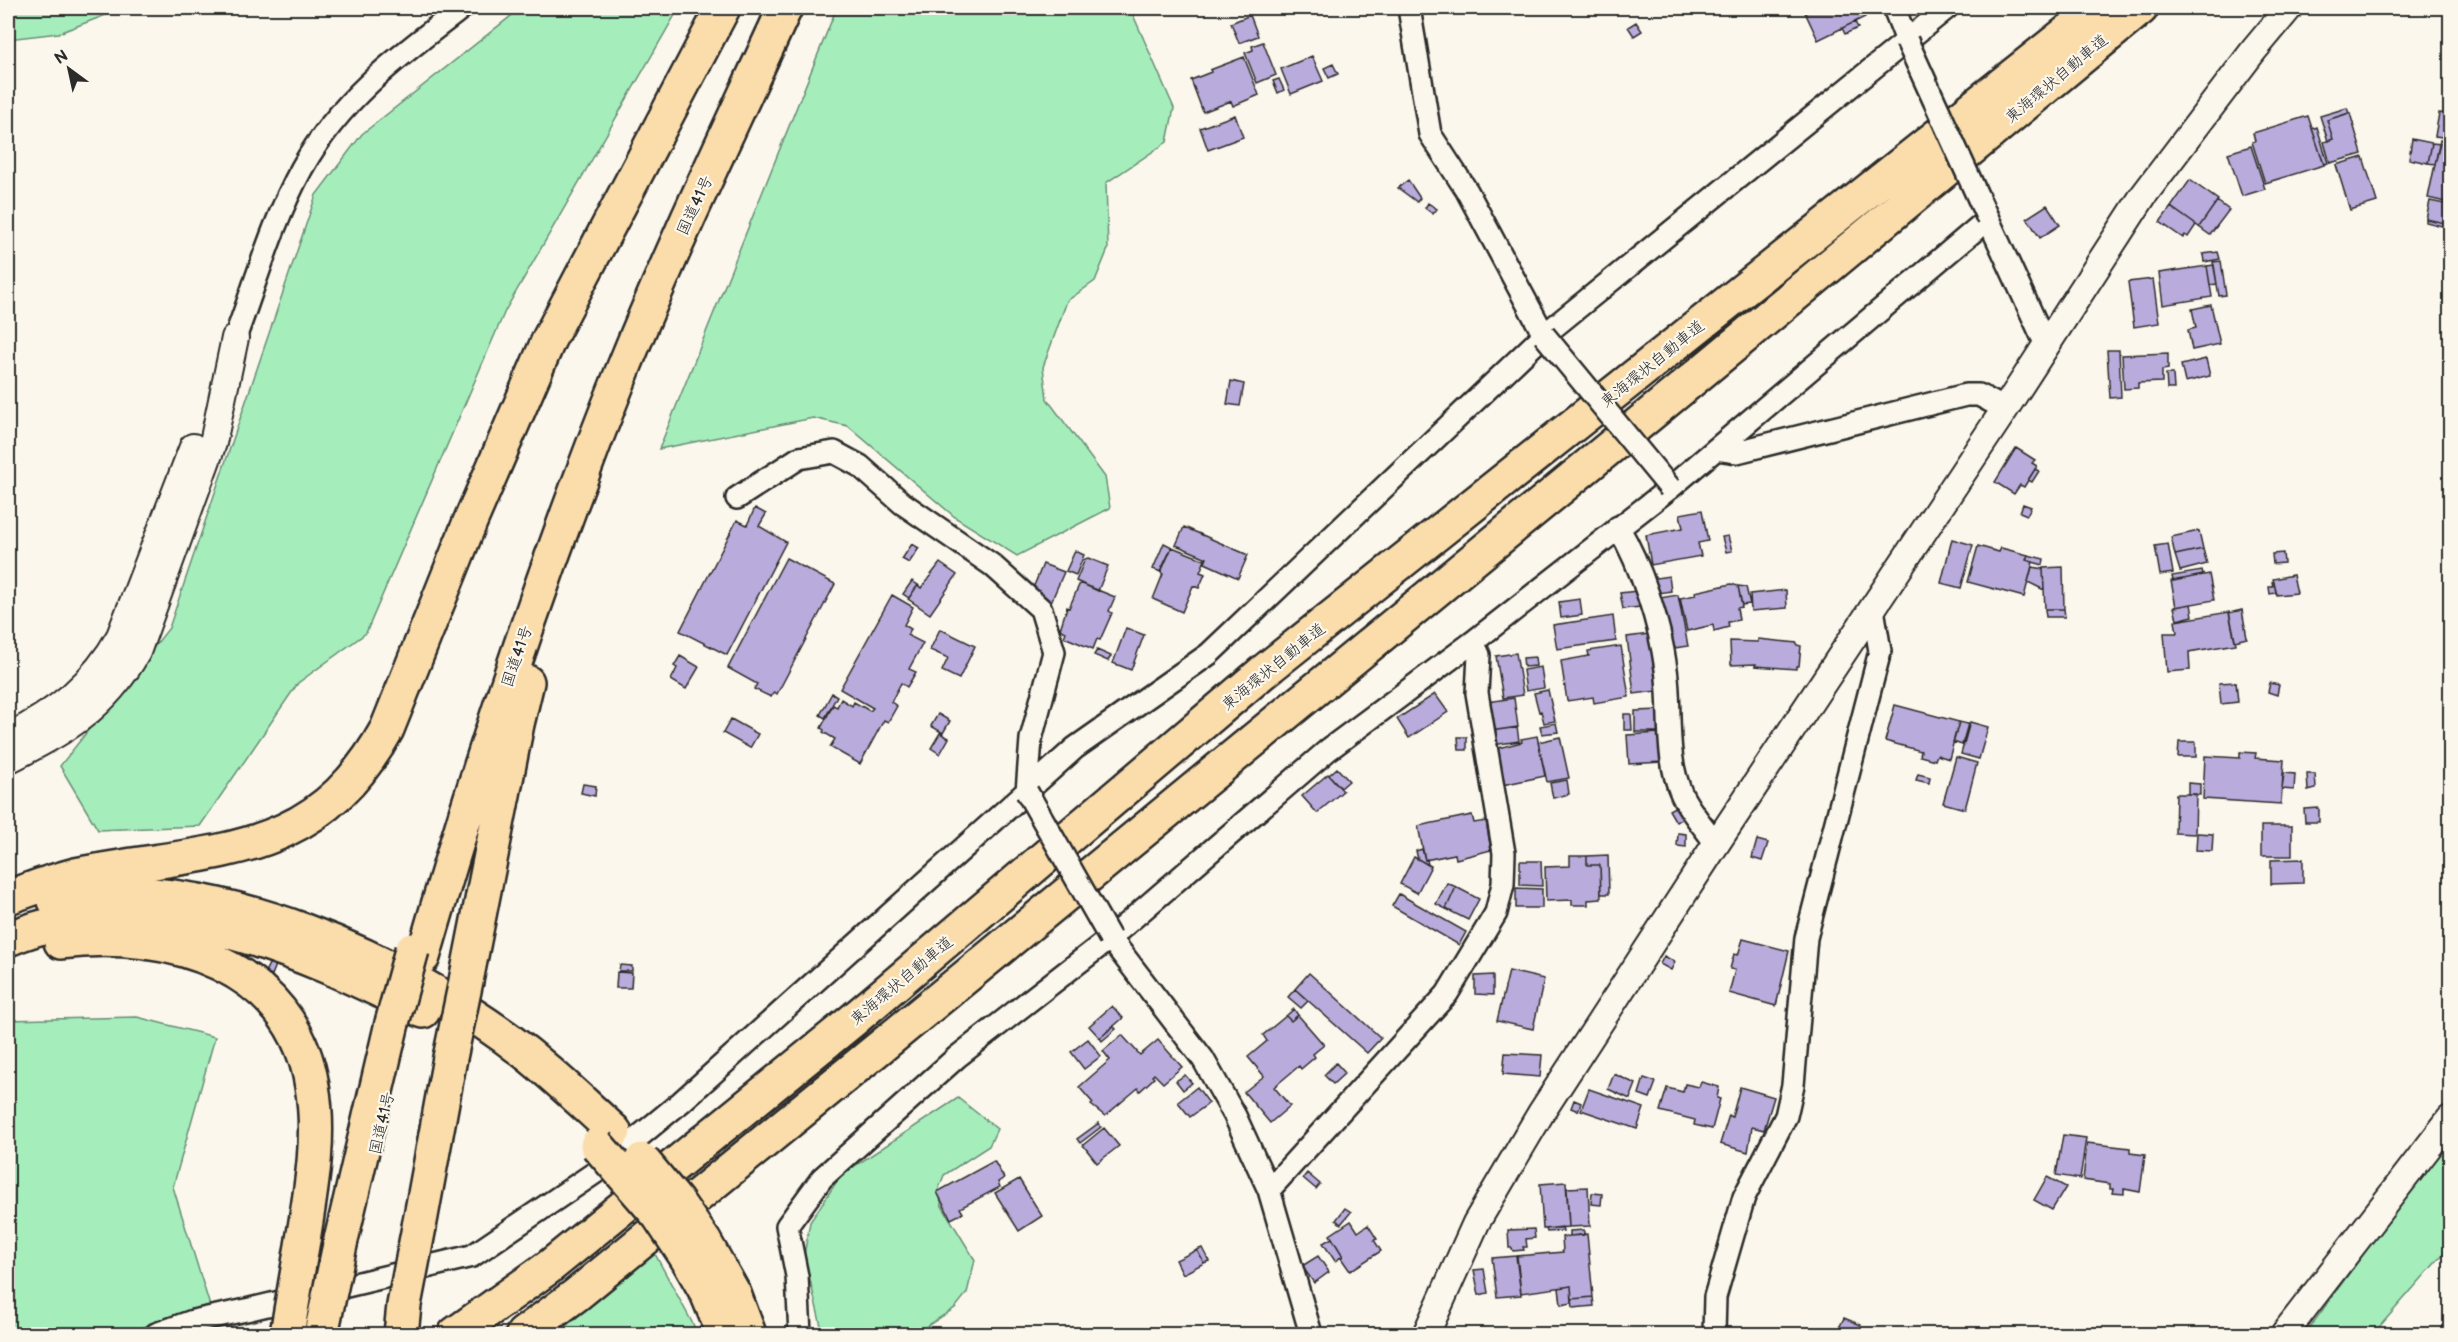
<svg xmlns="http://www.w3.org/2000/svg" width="2458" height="1342" font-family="'Balsamiq Sans','Klee One',sans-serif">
	<rect width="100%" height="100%" fill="#fbf7ec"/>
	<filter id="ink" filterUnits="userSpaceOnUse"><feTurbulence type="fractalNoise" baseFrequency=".0167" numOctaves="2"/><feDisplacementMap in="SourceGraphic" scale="12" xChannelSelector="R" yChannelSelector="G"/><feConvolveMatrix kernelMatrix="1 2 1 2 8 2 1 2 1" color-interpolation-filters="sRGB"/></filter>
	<g filter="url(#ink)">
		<path fill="#a5eebc" stroke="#688c74" stroke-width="1.5" d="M8 8H124L59 33 8 39Z
			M521 8H679L505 311 366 633 298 683 200 826 98 830 60 766 169 628 316 195 362 134Z
			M839 8H1130L1174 108 1167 142 1106 183 1108 249 1095 281 1067 301 1043 367 1047 399 1105 477 1110 508 1017 556 956 518 848 426 813 418 659 449 835 12Z
			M137 1017 215 1037 173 1187 210 1306 122 1334H8V1020Z
			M958 1098 997 1129 989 1146 944 1175 938 1191 942 1206 975 1260 967 1293 955 1308 915 1334H823L804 1255 810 1222 841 1175Z
			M2450 1135V1246L2373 1334H2305Z
			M655 1254 694 1326 696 1334H556Z"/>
		<path fill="#b9abdb" stroke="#2b2b2b" stroke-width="1.5" d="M1803 8H1860L1865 17 1818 40Z
			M1250 15 1258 36 1239 43 1231 23Z
			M1636 22 1642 31 1634 36 1628 27Z
			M1855 22 1858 28 1845 34 1842 28Z
			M1263 42 1276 75 1257 83 1245 53 1253 50 1252 46Z
			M1312 56 1323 81 1291 94 1281 69Z
			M1244 57 1259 95 1233 106 1231 101 1203 112 1191 80 1211 72 1210 70Z
			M1333 64 1338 74 1329 78 1324 68Z
			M1279 79 1284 90 1278 93 1273 81Z
			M2347 108 2349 113 2327 120 2333 139 2328 141 2320 116Z
			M2350 113 2362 154 2330 163 2324 142 2333 139 2327 120Z
			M2439 113 2450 114V138L2435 136Z
			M1235 115 1243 137 1208 150 1200 128Z
			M2308 116 2324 165 2265 183 2252 142 2255 141 2253 133Z
			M2317 127 2328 163 2324 164 2312 129Z
			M2412 139 2432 143 2428 163 2409 159Z
			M2440 140 2450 142V203L2428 198Z
			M2432 143 2440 144 2435 164 2428 163Z
			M2251 146 2265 189 2242 196 2228 153Z
			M2363 157 2377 202 2350 210 2336 165Z
			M1408 180 1420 198 1417 202 1398 188Z
			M2190 180 2218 200 2199 227 2171 207Z
			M2217 201 2229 210 2210 235 2199 227Z
			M2430 201 2450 205V224L2426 219Z
			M1428 203 1437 209 1433 214 1425 208Z
			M2047 205 2060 225 2040 238 2027 218Z
			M2171 207 2196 225 2188 237 2185 235 2183 238 2160 222Z
			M2426 219 2450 224V228L2426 222Z
			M2218 252 2220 259 2204 262 2203 254Z
			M2221 261 2226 295 2219 296 2213 262Z
			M2214 265 2217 284 2210 285 2207 266Z
			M2207 266 2212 297 2163 305 2159 273Z
			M2153 279 2159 323 2134 327 2128 282Z
			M2211 305 2220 344 2192 350 2188 330 2196 328 2192 309Z
			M2107 350H2119L2121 397 2110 398Z
			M2168 353V369L2162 370V382L2138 383V388L2124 389 2122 355Z
			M2206 359 2210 376 2185 382 2181 365Z
			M2166 374H2173L2174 389H2167Z
			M1231 381 1244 384 1240 406 1227 404Z
			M2016 448 2035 460 2032 463 2037 466 2024 487 2020 485 2014 494 1995 482Z
			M2035 469 2039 471 2032 482 2028 480Z
			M2023 504 2031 507 2027 515 2020 512Z
			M755 508 766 514 759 526 786 542 727 655 680 631 737 520 747 525Z
			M1702 510 1708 541 1698 543 1701 556 1651 565 1646 535 1683 528 1680 514Z
			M1184 527 1248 555 1238 578 1205 563 1207 558 1176 545Z
			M2199 531 2203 549 2175 555 2171 537Z
			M1728 536 1732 551 1726 552 1722 537Z
			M1952 539 1973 545 1961 588 1941 583Z
			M1164 543 1172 547 1161 572 1153 569Z
			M912 544 919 548 909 563 902 559Z
			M2168 544 2173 573 2160 575 2155 546Z
			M1978 546 1999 552 2001 548 2028 555 2026 560 2033 562 2024 597 1968 582Z
			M1172 547 1205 560 1200 572 1205 574 1199 588 1193 586 1182 612 1153 599 1163 574 1160 572Z
			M2203 549 2207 564 2180 571 2175 555Z
			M1075 551 1084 555 1076 575 1066 571Z
			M2283 553 2284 563 2273 564 2272 554Z
			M2028 555 2044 559 2043 565 2026 560Z
			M786 558 835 584 777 694 774 692 771 697 754 689 757 684 728 668Z
			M1088 558 1108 566 1098 591 1076 581 1085 559Z
			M940 563 957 575 930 614 908 599 918 585 921 588Z
			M1043 564 1064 572 1051 602 1031 593Z
			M2032 567 2043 569 2044 590 2028 582Z
			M2063 567 2064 609H2045L2043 568Z
			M2202 571 2203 575 2173 581 2172 576Z
			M2209 574 2214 600 2176 607 2171 581Z
			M2293 575 2297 593 2277 595 2273 579Z
			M1669 576 1671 591 1652 594 1650 579Z
			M912 581 918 585 909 598 903 594Z
			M2272 582H2274L2276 593 2270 594 2269 587 2273 586Z
			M1080 583 1115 597 1109 611 1112 613 1100 640 1097 639 1093 649 1064 637 1066 632 1060 629 1067 607 1069 608Z
			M1731 584 1738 586 1742 607 1737 608 1739 620 1728 622 1729 627 1714 631 1713 625 1687 631 1680 598 1696 595 1695 592Z
			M1738 586 1746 587 1750 604 1742 605Z
			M1786 590 1787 608 1751 611 1750 594Z
			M1637 591 1640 607 1623 609 1620 593Z
			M892 595 913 607 904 625 911 629 907 635 923 643 909 669 916 672 907 687 901 683 891 702 897 706 888 722 884 720 860 764 830 747 835 739 823 732 824 730 821 728 833 705 837 707 841 699 852 706 854 702 870 711 873 708 840 689Z
			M1678 595 1688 646 1668 649 1659 598Z
			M1580 599 1582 615 1561 618 1559 602Z
			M2191 604 2193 616 2177 620 2174 607Z
			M2045 609H2064L2065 617H2046Z
			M2242 610 2247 638 2235 641 2229 613Z
			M2229 612 2236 644 2189 652 2190 670 2167 672 2164 633H2177L2175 621Z
			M1613 616 1616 641 1557 649 1553 625Z
			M1126 628 1144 635 1131 670 1113 663Z
			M940 629 975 646 959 679 942 671 948 658 930 650Z
			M1649 634 1657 691 1634 694 1627 637Z
			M1758 639 1797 643V645L1801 646 1799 666H1796V669L1755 666 1756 664 1731 665 1730 641 1758 642Z
			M1621 646 1629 697 1594 703 1593 697 1567 701 1561 661 1589 656 1588 651Z
			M1097 650 1111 656 1108 661 1094 655Z
			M1516 653 1523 695 1503 698 1496 656Z
			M680 656 699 667 686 689 671 680 677 668 674 666Z
			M1535 657 1536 666 1524 667 1523 658Z
			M1541 667 1544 688 1526 691 1523 670Z
			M2236 682 2238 702 2221 704 2219 683Z
			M2270 683 2279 685 2277 695 2268 692Z
			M1548 690 1555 721 1544 723 1541 711 1539 712 1534 693Z
			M832 693 837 696 825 718 820 715Z
			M1435 694 1448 712 1409 738 1397 719Z
			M1514 698 1518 727 1491 731 1487 702Z
			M1895 705 1959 722 1949 759 1937 755 1935 760 1920 756 1921 751 1885 741Z
			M1662 710V732H1635V711Z
			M938 714 950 721 943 733 931 726Z
			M1624 714H1631L1632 730H1624Z
			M731 719 758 734 750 748 723 733Z
			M1959 722 1968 724 1962 745 1953 742Z
			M1970 722 1988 727 1979 759 1961 754Z
			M1556 723 1558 732 1542 734 1540 726Z
			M1517 727 1519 741 1493 745 1491 731Z
			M940 733 949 738 940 754 931 748Z
			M1660 733 1662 762 1629 764 1627 735Z
			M1537 736 1545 776 1502 785 1494 749 1522 742 1521 739Z
			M1458 737H1467V750H1459Z
			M1560 737 1569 778 1547 782 1538 742Z
			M2179 742H2196V757H2178Z
			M2240 752 2256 753 2255 758 2284 760 2281 804 2203 799 2205 756 2240 758Z
			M1956 757 1977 763 1965 809 1943 803Z
			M1337 768 1349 781 1341 788 1329 775Z
			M2284 773 2295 774 2294 790 2282 789Z
			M1328 774 1343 791 1317 813 1302 796Z
			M1918 774 1930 777 1929 783 1916 780Z
			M2307 774H2315L2316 789 2308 791Z
			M1567 780 1569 794 1553 798 1550 783Z
			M2188 783 2200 784V795L2188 794Z
			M583 784 596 786 595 796 581 793Z
			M2176 794H2196L2195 834 2175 833Z
			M1680 804 1686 816 1676 822 1669 810Z
			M2319 808V822H2305L2304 809Z
			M1472 815 1474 823 1486 821 1491 850 1456 859 1455 854 1425 860 1418 826Z
			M2261 826H2292V856H2261Z
			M1678 833 1686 834V847L1677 846Z
			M2197 833 2213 834 2212 851 2196 850Z
			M1757 840 1768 843 1762 861 1752 858Z
			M1422 849 1425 860 1427 859 1428 865 1418 859 1416 851Z
			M1608 855 1609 894H1601L1600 865H1587V856Z
			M1570 856H1587V865H1600L1601 899 1588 900V905H1572V900L1546 901 1545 867 1570 866Z
			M1414 857 1431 866 1417 893 1400 884Z
			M2303 859V883L2271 884V860Z
			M1520 861H1541L1542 886 1520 885Z
			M1447 883 1456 887 1446 909 1436 904Z
			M1456 887 1479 899 1468 920 1446 909Z
			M1516 888 1542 889V908H1516Z
			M1399 894 1466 932 1459 945 1392 906Z
			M1743 939 1789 951 1776 1006 1729 993 1735 970 1730 969 1734 954 1738 955Z
			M1664 956 1675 962 1671 970 1660 964Z
			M270 962 276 965 272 975 265 972Z
			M620 965 632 966V971H619Z
			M1509 971 1544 979 1533 1029 1497 1021Z
			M617 972 632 973 631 988H616Z
			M1309 973 1381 1038 1367 1053 1295 989Z
			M1493 975V995L1475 994V976Z
			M1295 989 1308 1001 1301 1008 1288 997Z
			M1112 1006 1123 1018 1100 1038 1089 1026Z
			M1294 1009 1298 1015 1291 1021 1286 1016Z
			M1298 1015 1324 1045 1313 1054 1315 1057 1301 1069 1299 1066 1274 1087 1290 1106 1270 1123 1244 1092 1264 1076 1248 1057 1267 1041 1263 1035 1286 1016 1291 1021Z
			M1113 1026 1116 1029 1102 1041 1100 1038Z
			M1122 1035 1140 1055 1158 1040 1182 1067 1163 1083 1154 1074 1152 1076 1154 1078 1140 1091 1138 1088 1105 1116 1091 1105 1093 1103 1079 1087 1110 1060 1103 1051Z
			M1088 1039 1101 1056 1084 1069 1071 1052Z
			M1505 1053 1542 1055 1540 1077 1503 1074Z
			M1336 1063 1345 1073 1333 1084 1324 1075Z
			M1614 1074 1636 1084 1630 1099 1608 1089Z
			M1185 1075 1192 1083 1183 1090 1176 1081Z
			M1644 1078 1656 1082 1650 1098 1639 1094Z
			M1701 1082 1719 1087 1717 1098 1720 1099 1712 1129 1694 1125 1695 1120 1660 1111 1667 1088 1683 1092 1685 1084 1699 1087Z
			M1197 1087 1209 1103 1190 1117 1178 1102Z
			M1740 1087 1774 1097 1764 1130 1752 1127 1748 1152 1720 1144 1729 1115 1732 1117Z
			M1589 1089 1644 1108 1637 1129 1581 1110Z
			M1574 1100 1581 1103 1578 1111 1571 1108Z
			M1099 1123 1101 1127 1080 1143 1077 1139Z
			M1104 1128 1119 1146 1097 1163 1083 1145Z
			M2063 1135 2086 1138 2080 1179 2056 1175Z
			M2087 1143 2130 1148V1153L2145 1155 2140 1192 2124 1189V1194L2112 1193 2113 1189H2110V1184L2083 1180Z
			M994 1161 1004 1178 998 1182 1000 1187 960 1208 963 1213 951 1219 937 1192Z
			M1307 1173 1320 1184 1316 1189 1303 1178Z
			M2047 1177 2066 1187 2052 1210 2034 1200Z
			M1019 1179 1042 1216 1019 1231 995 1193Z
			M1566 1182 1569 1227 1543 1229 1540 1184Z
			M1588 1187 1590 1226 1569 1227 1567 1188Z
			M1592 1193 1602 1194 1601 1205 1591 1204Z
			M1345 1208 1351 1212 1341 1224 1336 1220Z
			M1351 1221 1358 1232 1368 1225 1377 1239 1374 1240 1381 1251 1350 1271 1341 1258 1343 1256 1330 1235Z
			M1562 1227 1563 1231 1547 1232 1546 1229Z
			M1534 1229 1535 1238 1526 1239 1527 1247H1523L1524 1250 1513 1251 1512 1248H1509L1508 1230Z
			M1584 1230V1235L1570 1236V1231Z
			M1587 1234 1593 1297 1572 1299 1571 1286 1521 1293 1517 1256 1563 1252 1562 1237Z
			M1332 1238 1343 1256 1335 1261 1323 1243Z
			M1202 1248 1209 1261 1204 1263 1197 1250Z
			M1197 1250 1204 1263 1183 1274 1176 1260Z
			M1318 1256 1329 1272 1314 1283 1302 1266Z
			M1516 1256 1521 1295 1497 1297 1492 1258Z
			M1484 1269 1488 1293 1479 1295 1474 1270Z
			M1571 1286 1572 1303 1561 1305 1559 1288Z
			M1593 1297 1594 1306 1573 1308 1572 1299Z
			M1844 1318 1861 1325 1857 1334H1836Z"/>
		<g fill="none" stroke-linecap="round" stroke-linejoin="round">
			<defs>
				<path id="minor" d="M1409 8 1430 134 1467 191 1544 335
					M1894 8 1907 41
					M235 338C256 282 273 221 302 168 341 98 400 55 462 8
					M1716 449 1737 452 1966 395H1979L2005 409
					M737 498 799 458 834 452 860 466 902 503 992 565 1041 609 1054 652 1031 739 1027 792
					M1618 527C1641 565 1660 624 1666 669 1672 710 1664 755 1682 795 1690 812 1705 828 1716 844
					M1110 938 1203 1059 1235 1116 1269 1190 1311 1334
					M1269 1190 1447 994 1496 913 1503 884 1504 853 1477 693 1479 655 1473 642
					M156 1334 193 1321 246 1310 472 1256 596 1172 681 1102 1075 748 1209 654 1544 335 1947 8
					M800 1334 797 1276 787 1226 822 1178 957 1057 1110 938 1328 750 1473 642 1670 488 1988 219 2046 345
					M1714 1334 1715 1297 1744 1197 1786 1116 1793 1085 1806 938 1880 651 1873 609"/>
				<path id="tertiary" d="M8 737C55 713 94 684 120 636L193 447
					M8 760C65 731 104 710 137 652L213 443 235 338
					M1426 1334 1476 1223 1541 1113 1716 844 2005 409 2143 196 2254 50 2289 8
					M2284 1334 2450 1119"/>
				<path id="trunk" d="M8 897C32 889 56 879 81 874 211 848 314 862 387 729L470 522 549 339 723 8
					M55 901C200 865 413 964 526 1053 556 1077 585 1105 614 1131
					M8 939C148 879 297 950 423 1011
					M61 942C168 928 293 965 312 1086 321 1137 311 1190 303 1240
					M423 957C480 759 545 564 622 372 672 248 730 128 785 8
					M466 981 517 724 527 682
					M419 1227 450 1058
					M341 1240 392 1023
					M704 1241 734 1294 749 1334
					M687 1258 707 1293 724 1334"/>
				<path id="motorway" d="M455 1334 549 1267 852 1021 1263 672 2098 8
					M523 1334 576 1295 884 1044 1698 375 2141 8"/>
			</defs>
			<use href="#minor" stroke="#2b2b2b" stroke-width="26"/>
			<use href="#tertiary" stroke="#2b2b2b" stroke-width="30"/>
			<use href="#trunk" stroke="#2b2b2b" stroke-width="38"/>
			<use href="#motorway" stroke="#2b2b2b" stroke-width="38"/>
			<use href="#minor" stroke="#fbf7ec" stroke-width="21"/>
			<use href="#tertiary" stroke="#fbf7ec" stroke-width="26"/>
			<use href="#trunk" stroke="#fbddab" stroke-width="33"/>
			<use href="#motorway" stroke="#fbddab" stroke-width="33"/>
			<defs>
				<path id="minor-bridge" d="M1907 41 1988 219
					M1544 335 1670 488
					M1027 792 1110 938"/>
				<path id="trunk-bridge" d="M392 1023 412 950
					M450 1058 466 981
					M597 1145 659 1216 687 1258
					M642 1160 677 1202 704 1241
					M287 1334 303 1240
					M321 1334 341 1240
					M401 1334 404 1305 419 1227"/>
			</defs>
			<use href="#minor-bridge" stroke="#2b2b2b" stroke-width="26" stroke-linecap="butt"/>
			<use href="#trunk-bridge" stroke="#2b2b2b" stroke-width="38" stroke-linecap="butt"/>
			<use href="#minor-bridge" stroke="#fbf7ec" stroke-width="21"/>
			<use href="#trunk-bridge" stroke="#fbddab" stroke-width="33"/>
		</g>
	</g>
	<g text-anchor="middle" stroke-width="4.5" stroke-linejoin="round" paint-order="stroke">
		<g font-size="16" fill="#2b2b2b" stroke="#fbf7ec">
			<text transform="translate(2056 78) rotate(-40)" y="6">東海環状自動車道</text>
			<text transform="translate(694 205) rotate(-65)" y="6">国道41号</text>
			<text transform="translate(1652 363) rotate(-39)" y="6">東海環状自動車道</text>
			<text transform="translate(516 656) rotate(-71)" y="6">国道41号</text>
			<text transform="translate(1273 666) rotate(-39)" y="6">東海環状自動車道</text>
			<text transform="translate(901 980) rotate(-40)" y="6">東海環状自動車道</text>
			<text transform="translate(381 1123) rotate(-77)" y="6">国道41号</text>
		</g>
	</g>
	<rect width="2458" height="1342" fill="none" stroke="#fbf7ec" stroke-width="30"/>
	<rect x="15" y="15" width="2428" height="1312" fill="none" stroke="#2b2b2b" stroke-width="2" filter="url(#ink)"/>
	<g transform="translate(69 69) rotate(327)" stroke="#fbf7ec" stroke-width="4.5" paint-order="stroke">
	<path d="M0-4.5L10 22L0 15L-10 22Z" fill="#2b2b2b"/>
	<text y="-9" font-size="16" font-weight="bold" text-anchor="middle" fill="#2b2b2b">N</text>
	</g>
</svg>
